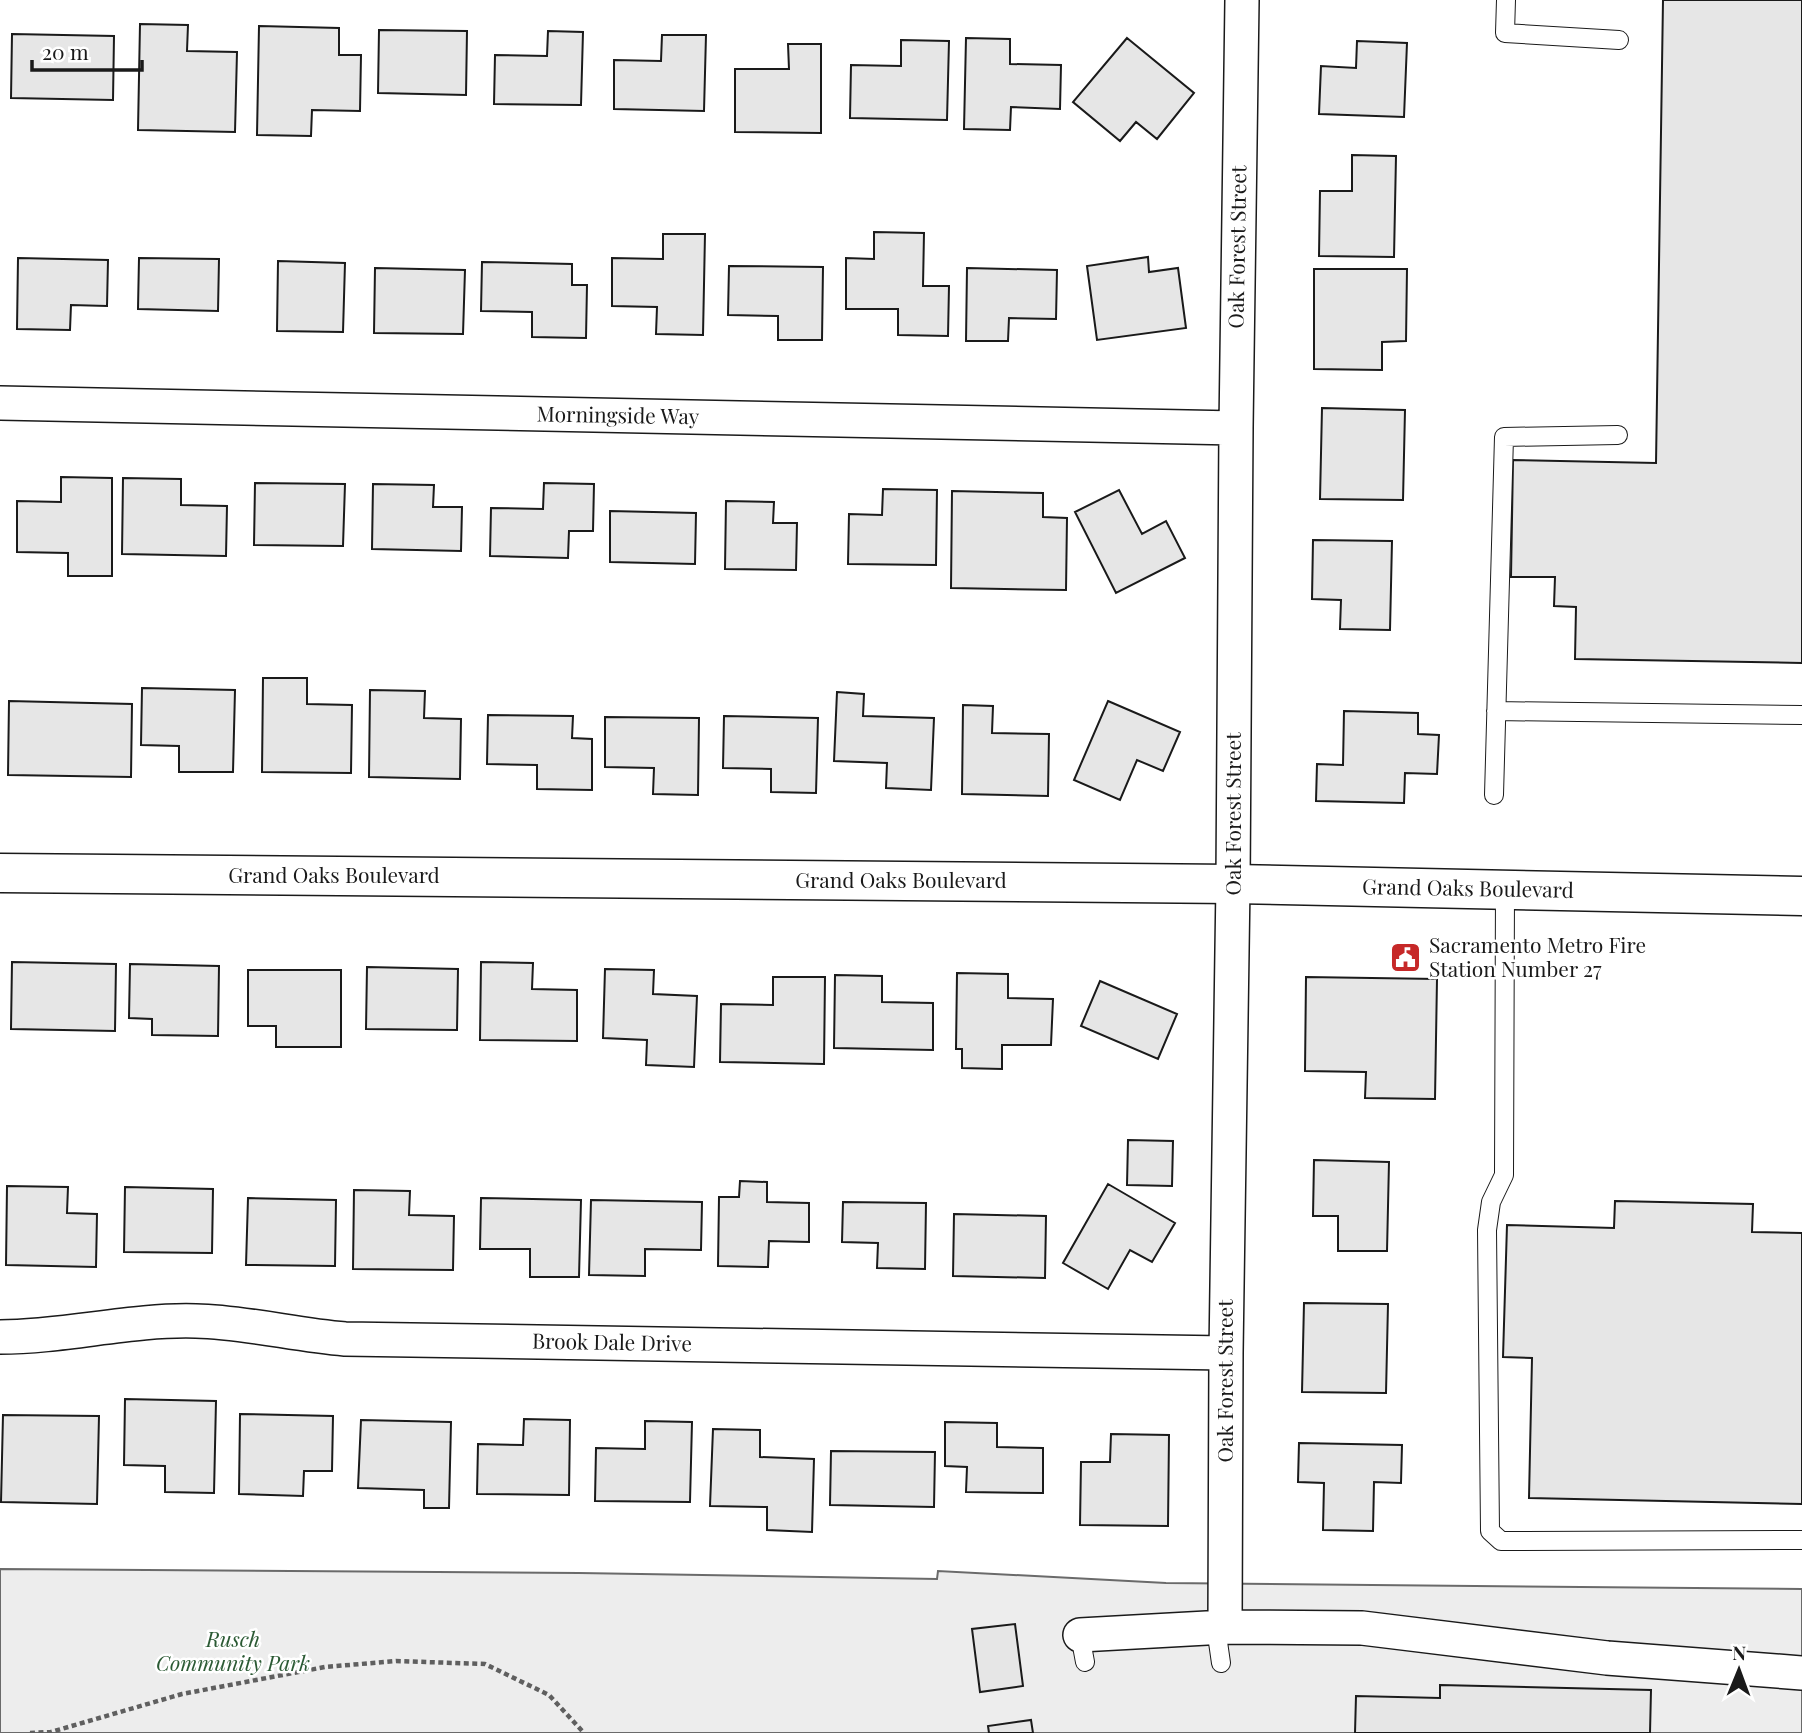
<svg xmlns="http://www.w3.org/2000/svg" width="1802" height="1733" font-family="'Playfair Display',serif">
	<rect width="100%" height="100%" fill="#fff"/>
	<path fill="#ededed" stroke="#6a6a6a" stroke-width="2" d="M0 1569 579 1573 937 1579 938 1571 1166 1583 1802 1589V1733H0Z"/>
	<path fill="#e6e6e6" stroke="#1a1a1a" stroke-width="2" d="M1663 0H1802V663L1575 659 1576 607 1554 606 1555 577H1511L1513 460 1656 463Z
		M140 24 188 25 187 51 237 52 235 132 138 130Z
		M259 26 339 28V55H361L360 111 312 110 311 136 257 135Z
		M379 30 467 31 466 95 378 93Z
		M548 31 583 32 581 105 494 104 495 55 547 56Z
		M12 34 114 36 113 100 11 98Z
		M662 35H706L704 111 614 109V60L661 61Z
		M966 38 1010 39V64L1061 65 1060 109 1011 107 1010 130 964 129Z
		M1127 38 1194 93 1157 139 1136 122 1120 141 1073 102Z
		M901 40 949 41 947 120 850 118 851 65 901 66Z
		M1357 41 1407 43 1404 117 1319 114 1321 66 1356 68Z
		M788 44H821V133L735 132V69H789Z
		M1352 155 1396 156 1394 257 1319 256 1320 191H1352Z
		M874 232 924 233 923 286H949L948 336 898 335V309H846V258L874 259Z
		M663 234H705L703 335 656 334 657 307 612 306V258L663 259Z
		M1148 257 1149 272 1178 268 1186 328 1097 340 1087 266Z
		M18 258 108 260 107 306 71 305 70 330 17 329Z
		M139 258 219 259 218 311 138 309Z
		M278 261 345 263 343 332 277 331Z
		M482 262 572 264V285H587L586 338 532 337V312L481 311Z
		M729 266 823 267 822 340H778V316L728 315Z
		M375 268 465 270 463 334 374 333Z
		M967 268 1057 270 1056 319 1009 318 1008 341H966Z
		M1314 269H1407L1406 341 1382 342V370L1314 369Z
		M1322 408 1405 410 1403 500 1320 499Z
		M61 477 112 478V576H68V553L17 552V501L61 502Z
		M123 478 181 479V505L227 506 226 556 122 554Z
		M255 483 345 484 343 546 254 545Z
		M544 483 594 484 593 531H569L568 558 490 556 491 508 543 509Z
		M373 484 434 485 433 507H462L461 551 372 549Z
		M883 489 937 490 936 565 848 564 849 514 882 515Z
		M1119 490 1142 534 1166 521 1185 558 1116 593 1075 512Z
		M952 491 1043 493V517L1067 518 1066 590 951 588Z
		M726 501 774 502 773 523H797L796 570 725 569Z
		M610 511 696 513 695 564 610 562Z
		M1313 540 1392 541 1390 630 1340 629 1341 600 1312 599Z
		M263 678H307V704L352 705 351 773 262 772Z
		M142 688 235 690 233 772H179V746L141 745Z
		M370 690 425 691 424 718 461 719 460 779 369 777Z
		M837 692 864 694 863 716 934 718 931 790 886 788 887 763 834 761Z
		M9 701 132 704 131 777 8 775Z
		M1108 701 1180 732 1163 771 1137 760 1120 800 1074 780Z
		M963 705 993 706 992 733 1049 734 1048 796 962 794Z
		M1344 711 1418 713V734L1439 735 1437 774 1405 773 1404 803 1316 801 1317 764 1343 765Z
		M488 715 573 716 572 738 592 739V790L537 789V765L487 764Z
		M724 716 818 718 816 793 771 792V769L723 768Z
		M605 717 699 718 698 795 653 794 654 768 605 767Z
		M12 962 116 964 115 1031 11 1029Z
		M481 962 533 963 532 989 577 990V1041L480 1040Z
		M130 964 219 966 218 1036 152 1035V1019L129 1018Z
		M367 967 458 969 457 1030 366 1029Z
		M605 969 654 970 653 994 697 996 694 1067 646 1065 647 1040 603 1038Z
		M248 970H341V1047H276V1026H248Z
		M957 973 1008 974V998L1053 999 1051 1045H1002V1069L962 1068V1049H956Z
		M835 975 882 976V1002L933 1003V1050L834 1048Z
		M773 977H825L824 1064 720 1062 721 1004 773 1005Z
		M1306 977 1437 979 1435 1099 1365 1098 1366 1072 1305 1071Z
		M1100 981 1177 1014 1158 1059 1081 1026Z
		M1128 1140 1173 1141 1172 1186 1127 1185Z
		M1314 1160 1389 1162 1387 1251H1338V1216H1313Z
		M740 1181 767 1182V1202L809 1203V1242L769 1241 768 1267 718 1266 719 1197H739Z
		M1108 1184 1175 1223 1152 1262 1130 1250 1108 1289 1063 1263Z
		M7 1186 68 1187 67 1213 97 1214 96 1267 6 1265Z
		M125 1187 213 1189 212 1253 124 1252Z
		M354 1190 410 1191 409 1215 454 1216 453 1270 353 1269Z
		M248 1198 336 1200 335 1266 246 1265Z
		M481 1198 581 1200 579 1277H530V1249H480Z
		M591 1200 702 1202 701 1250 645 1249V1276L589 1275Z
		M1615 1201 1753 1204 1752 1232 1802 1233V1504L1529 1498 1532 1358 1503 1357 1507 1225 1614 1228Z
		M843 1202 926 1203 925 1269 877 1268 878 1243 842 1242Z
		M954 1214 1046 1216 1045 1278 953 1276Z
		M1304 1303 1388 1304 1386 1393 1302 1392Z
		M125 1399 216 1401 214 1493 165 1492V1466L124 1465Z
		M240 1414 333 1416 332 1471H304L303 1496 239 1494Z
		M3 1415 99 1416 97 1504 1 1502Z
		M524 1419 570 1420 569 1495 477 1494 478 1444 523 1445Z
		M361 1420 451 1422 449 1508H424V1490L358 1488Z
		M645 1421 692 1422 690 1502 595 1501 596 1448 645 1449Z
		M945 1422 997 1423V1447L1043 1448V1493L966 1492 967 1467 945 1466Z
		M713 1429 760 1430V1457L814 1459 812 1532 767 1530V1507L710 1506Z
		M1111 1434 1169 1435 1168 1526 1080 1525 1081 1462H1110Z
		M1299 1443 1402 1445 1401 1483 1374 1482 1373 1531 1323 1530 1324 1483 1298 1482Z
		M831 1451 935 1452 934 1507 830 1505Z
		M1015 1624 1023 1686 980 1692 972 1629Z
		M1440 1685 1651 1690 1650 1733H1355L1356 1696 1440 1698Z
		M1031 1720 1033 1733H989L988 1726Z"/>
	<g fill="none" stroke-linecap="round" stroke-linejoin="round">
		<defs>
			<path id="lane" d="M1506 0 1505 33 1619 40
				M1496 711 1802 715
				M1494 795 1504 437 1618 435
				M1505 890 1504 1175 1491 1202 1487 1230 1490 1531 1501 1541 1802 1540
				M1216 1628 1221 1663
				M1080 1635 1085 1662"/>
			<path id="street" d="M0 403 1236 428
				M0 1337C66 1337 131 1319 196 1321 246 1322 295 1335 345 1339L1226 1353
				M1225 1627 1226 1353 1233 884 1236 428 1242 0
				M1080 1635 1225 1627 1362 1628 1607 1658 1802 1673"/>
			<path id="secondary" d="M0 873 1233 884 1802 896"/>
		</defs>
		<use href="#lane" stroke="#1a1a1a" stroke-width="20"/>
		<use href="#street" stroke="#1a1a1a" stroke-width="36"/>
		<use href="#secondary" stroke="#1a1a1a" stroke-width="41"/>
		<path stroke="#5f5f5f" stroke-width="4.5" stroke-dasharray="5 3.5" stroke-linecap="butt" d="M30 1733 51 1732 182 1694 325 1667 396 1661 485 1664 549 1695 584 1733"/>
		<use href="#lane" stroke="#fff" stroke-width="18"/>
		<use href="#street" stroke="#fff" stroke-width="33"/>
		<use href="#secondary" stroke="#fff" stroke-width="38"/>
	</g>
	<defs>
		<symbol id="civic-square" viewBox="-11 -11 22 22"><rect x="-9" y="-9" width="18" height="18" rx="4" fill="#c62828" stroke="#fff"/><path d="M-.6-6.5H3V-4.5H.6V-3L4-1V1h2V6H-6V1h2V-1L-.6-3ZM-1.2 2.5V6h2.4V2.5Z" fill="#fff"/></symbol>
	</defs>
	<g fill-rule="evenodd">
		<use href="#civic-square" x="1388" y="940" width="35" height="35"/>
	</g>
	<g text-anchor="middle" stroke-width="5" stroke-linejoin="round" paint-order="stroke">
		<g font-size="21" fill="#1a1a1a" stroke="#fff">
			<text transform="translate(1238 247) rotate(-89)" y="7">Oak Forest Street</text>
			<text transform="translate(618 416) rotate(1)" y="7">Morningside Way</text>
			<text transform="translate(1234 814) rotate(-90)" y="7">Oak Forest Street</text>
			<text x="334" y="883">Grand Oaks Boulevard</text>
			<text x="901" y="888">Grand Oaks Boulevard</text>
			<text transform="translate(1468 889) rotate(1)" y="7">Grand Oaks Boulevard</text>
			<text transform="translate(612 1343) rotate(1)" y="7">Brook Dale Drive</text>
			<text transform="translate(1226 1381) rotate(-90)" y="7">Oak Forest Street</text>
		</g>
		<g font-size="21" fill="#1a1a1a" stroke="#fff" text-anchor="start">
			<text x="1429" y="953">Sacramento Metro Fire<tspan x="1429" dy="24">Station Number 27</tspan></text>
		</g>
		<g font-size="21" font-style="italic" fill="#2b5a34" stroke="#fff">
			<text x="233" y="1647">Rusch<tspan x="233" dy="24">Community Park</tspan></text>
		</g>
	</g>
	<g transform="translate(1739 1670) rotate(1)" stroke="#ffffff" stroke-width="5" paint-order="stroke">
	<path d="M0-5L12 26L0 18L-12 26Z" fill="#1a1a1a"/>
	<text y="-10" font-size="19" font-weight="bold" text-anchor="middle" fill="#1a1a1a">N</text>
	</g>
	<path d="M32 60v10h110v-10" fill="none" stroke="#1a1a1a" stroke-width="3.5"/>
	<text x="42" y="60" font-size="21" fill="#1a1a1a" stroke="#ffffff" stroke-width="5" paint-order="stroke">20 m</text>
</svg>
